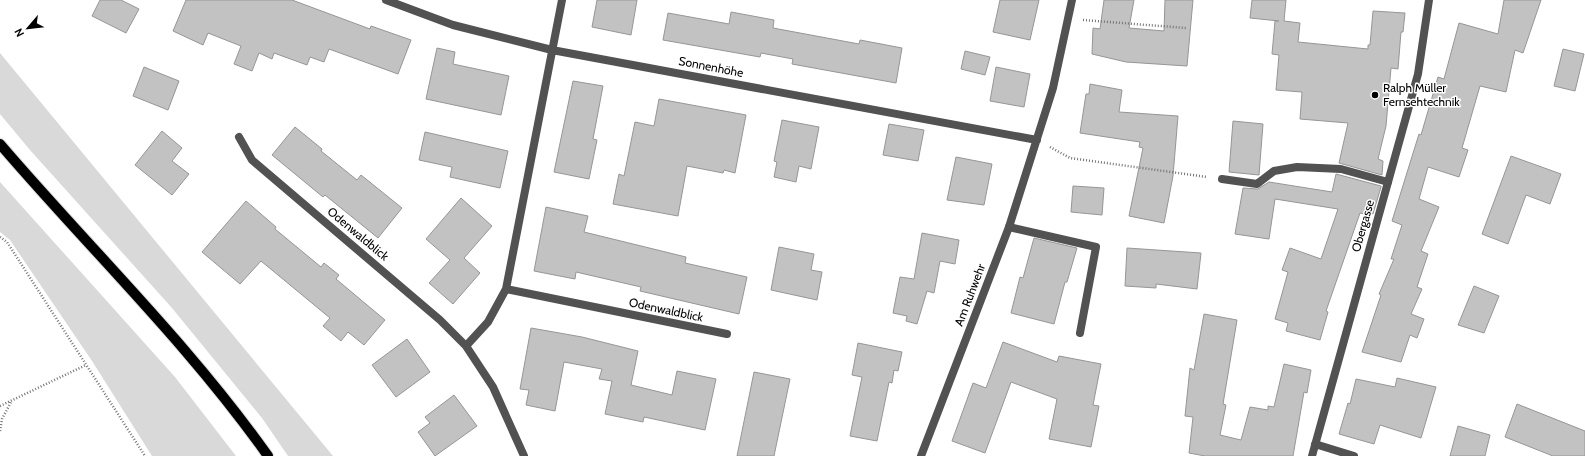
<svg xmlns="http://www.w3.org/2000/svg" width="1585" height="456" font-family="Cabin,sans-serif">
	<rect width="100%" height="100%" fill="#fff"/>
	<path fill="#d9d9d9" d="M0 53 333 456H288L262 418 172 308 30 150 0 114Z
		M0 182 175 377 236 456H152L92 361 10 240 0 232Z"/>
	<path fill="#c2c2c2" stroke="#969696" d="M100 0H121L139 9 126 33 92 16Z
		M186 0H292L370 29 371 26 411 40 398 74 329 49 324 62 310 57 307 65 274 53 272 59 259 53 252 71 234 64 241 46 208 33 203 45 173 31Z
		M597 0H637L631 35 592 27Z
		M1000 0H1039L1030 40 993 32Z
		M1104 0H1134L1129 28 1164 31 1165 0H1193L1187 66 1126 62 1092 54 1093 28 1100 29Z
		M1252 0H1286L1284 21 1300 23 1298 42 1368 49V45H1370L1373 11 1405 13 1403 32H1401L1398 69 1391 68 1386 126 1378 159 1383 161 1382 175 1339 163 1348 123 1300 119 1302 92 1276 90 1279 55 1272 54 1275 21H1279L1250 18Z
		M1504 0H1541L1523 53 1515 50 1506 92 1480 86 1462 148 1468 150 1459 177 1428 167 1419 199 1439 207 1421 251 1428 254 1417 287 1422 289 1411 314 1424 319 1417 338 1410 335 1401 362 1362 352 1381 295 1379 294 1394 259H1391L1402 225 1392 221 1419 134 1421 135 1438 77 1444 79 1459 23 1498 34Z
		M731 12 774 20 773 28 859 44 860 40 902 48 896 83 792 64 793 59 761 53 760 57 663 40 668 13 729 24Z
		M437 48 455 52 453 64 509 76 501 115 426 99Z
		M1563 49 1584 54 1575 91 1554 86Z
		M965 51 990 57 985 75 961 69Z
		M144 67 179 81 168 110 133 96Z
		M996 67 1030 74 1024 107 990 101Z
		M573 81 603 86 593 139 597 140 589 179 554 172Z
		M1090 84 1122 90 1119 112 1178 116 1173 176 1164 223 1129 216 1143 148 1139 147 1140 142 1080 133 1086 94H1089Z
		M659 99 746 115 735 173 724 170 723 173 687 166 678 216 613 204 619 174 624 176 635 122 654 126Z
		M782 120 819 127 811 169 799 166 796 182 774 177 777 162 774 161Z
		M1233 121 1263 124 1259 175 1229 172Z
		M889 124 924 130 918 161 883 155Z
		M295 127 322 149 321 151 357 180 361 175 402 208 378 238 325 195 323 197 272 155Z
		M162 131 182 148 172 161 189 174 172 195 135 165Z
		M425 132 508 151 500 188 450 177 452 167 419 160Z
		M1511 156 1561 174 1550 204 1526 195 1508 244 1482 234Z
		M956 157 992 164 984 205 947 200Z
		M1336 174 1381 186V187L1373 214 1366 211 1365 214 1360 213 1326 311 1328 312 1320 340 1286 331 1288 323 1275 319 1288 272 1282 270 1290 248 1321 259 1338 209 1275 199 1269 239 1235 234 1243 188 1258 189 1269 182 1332 192Z
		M1073 186 1104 188 1102 215 1071 212Z
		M461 198 492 226 464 258 480 273 453 304 429 283 450 260 426 239Z
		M246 201 276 227 275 229 321 267 324 263 339 275 336 279 385 320 364 345 348 332 341 341 323 326 330 318 261 261 240 284 202 252Z
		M546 207 588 216 584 232 686 257 685 263 747 277 739 314 640 291 641 287 576 272 575 279 534 271Z
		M922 233 959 240 955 264 940 261 934 293 927 291 917 324 906 321 907 316 893 313 900 277 914 279Z
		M1034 238 1077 248 1067 282H1065L1054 324 1011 313 1020 277 1023 278Z
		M779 247 814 254 811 270 822 272 817 300 771 290Z
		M1127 248 1201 253 1197 289 1156 284V288L1125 286Z
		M1474 286 1499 296 1484 333 1458 325Z
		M1204 314 1237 320 1223 404 1226 405 1220 435 1241 440 1250 407 1268 410V406L1274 407 1284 364 1311 370 1307 393 1304 392 1293 456H1205L1189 453 1193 417 1185 416 1190 368 1194 370Z
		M531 328 582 337 638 351 631 385 672 395 677 371 716 379 705 430 644 417 643 422 605 414 612 381 599 379 602 369 564 362 555 411 526 405 529 390 520 389Z
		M407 339 430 372 396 397 372 365Z
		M1003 342 1057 362 1059 356 1101 364 1093 405 1099 406 1091 447 1049 439 1057 399 1011 382 985 453 952 441 973 383 986 388Z
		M858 343 902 352 898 371 894 370 892 383 889 382 877 441 850 436 862 377 852 375Z
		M754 372 790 379 774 456H737Z
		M1397 378 1436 387 1421 438 1380 425 1374 444 1339 434 1348 403 1350 404 1356 379 1395 387Z
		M454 395 477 426 435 456 418 432 430 423 425 417Z
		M1517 404 1585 431V456H1553L1505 437Z
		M1458 426 1490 435 1485 456H1450Z"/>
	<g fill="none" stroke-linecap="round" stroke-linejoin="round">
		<defs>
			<path id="primary" d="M0 144C89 248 189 344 268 456"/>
		</defs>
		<use href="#primary" stroke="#dbdbdb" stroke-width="12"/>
		<path stroke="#747474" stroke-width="2.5" stroke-dasharray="1 2" stroke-linecap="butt" d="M1083 20 1186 28
			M1050 147 1070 158 1207 177
			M0 237 7 242 145 456
			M0 406 86 365
			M0 431 2 419 11 402"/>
		<path stroke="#525252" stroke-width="8" d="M1222 179 1257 184 1274 171 1297 167 1341 169 1388 182
			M1009 227 1096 247 1080 333"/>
		<path stroke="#525252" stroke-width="8" d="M386 0 453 25 552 50 1037 140
			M239 137 252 160 440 320 466 346 493 387 524 456
			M506 289 727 334
			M466 346 488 322 506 289 562 0
			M1315 444 1354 456
			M921 456 1009 227 1053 88 1072 0
			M1312 456 1418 74 1429 0"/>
		<use href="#primary" stroke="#000" stroke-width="10"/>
	</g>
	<circle fill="#000" stroke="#fff" stroke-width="1.5" cx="1375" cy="95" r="4"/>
	<g text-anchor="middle" stroke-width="3" stroke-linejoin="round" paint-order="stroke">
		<g font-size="12" fill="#000" stroke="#fff">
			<text transform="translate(711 67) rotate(11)" y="4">Sonnenhöhe</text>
			<text transform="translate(1363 226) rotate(-74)" y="4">Obergasse</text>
			<text transform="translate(358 234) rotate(40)" y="4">Odenwaldblick</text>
			<text transform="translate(970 295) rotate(-69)" y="4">Am Ruhwehr</text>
			<text transform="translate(666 310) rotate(12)" y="4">Odenwaldblick</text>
		</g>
		<g font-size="12" fill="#000" stroke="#fff" text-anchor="start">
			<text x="1383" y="92">Ralph Müller<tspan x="1383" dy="14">Fernsehtechnik</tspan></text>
		</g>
	</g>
	<g transform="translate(28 28) rotate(242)" stroke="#ffffff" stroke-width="3" paint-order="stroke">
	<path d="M0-3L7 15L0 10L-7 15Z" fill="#000000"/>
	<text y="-6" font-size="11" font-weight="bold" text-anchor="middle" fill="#000000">N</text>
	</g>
</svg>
